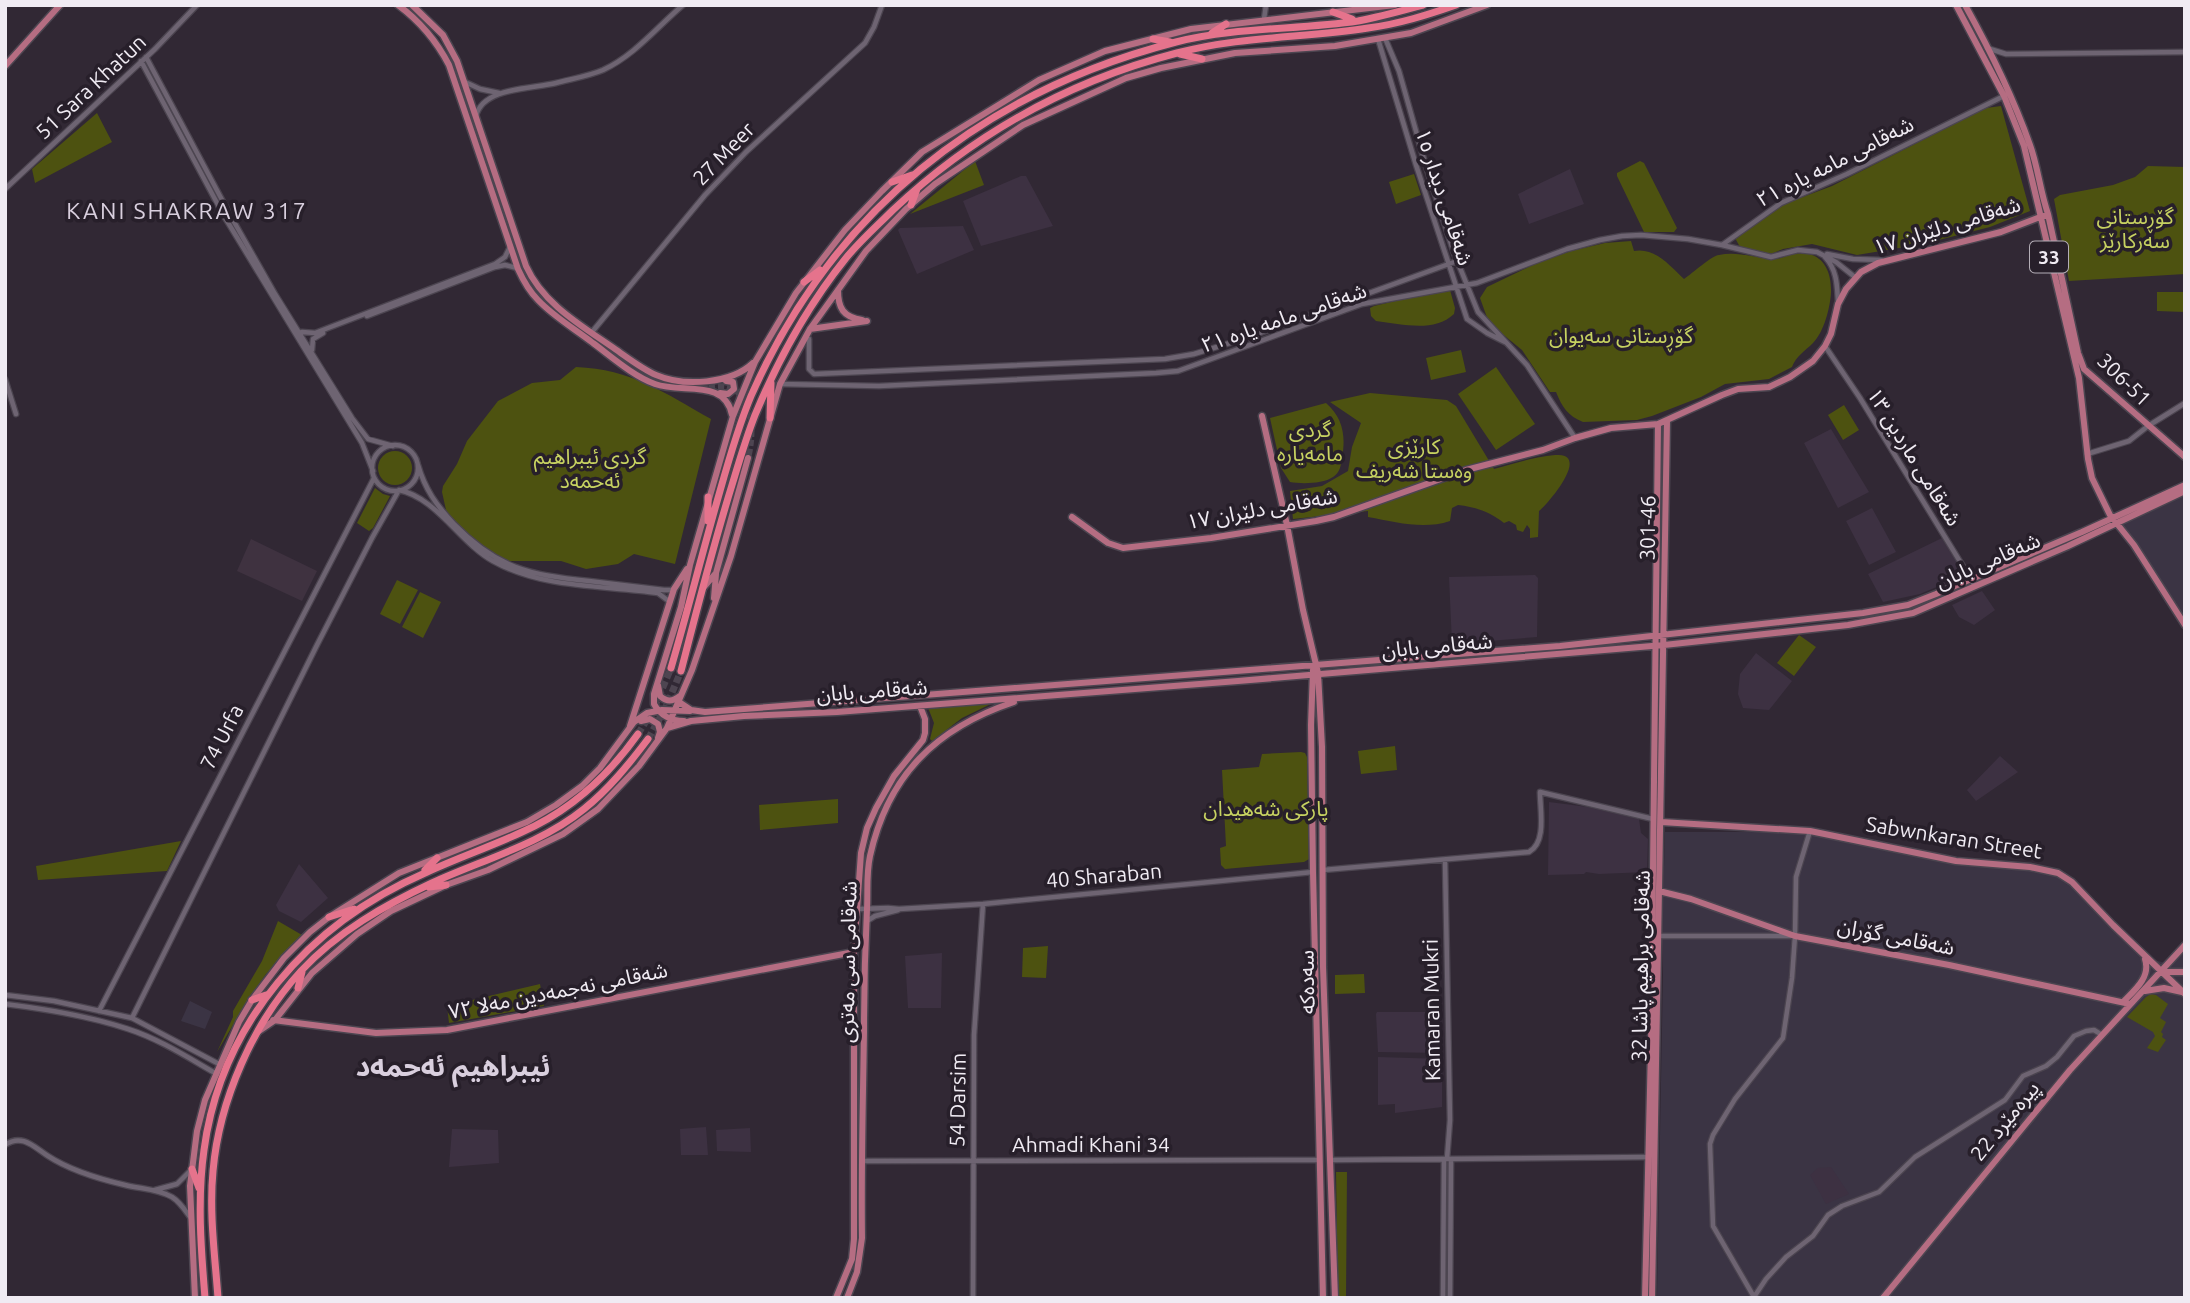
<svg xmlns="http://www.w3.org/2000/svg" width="2190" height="1303" font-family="Ubuntu,'Noto Sans Arabic',sans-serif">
	<rect width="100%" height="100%" fill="#312834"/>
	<path fill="#3b3444" d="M2185 492V625L2116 523Z
		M1665 832H1817L1956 861 2058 873 2072 882 2152 964 2158 961 2168 964 2185 945V1298H1657L1663 974 1662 936Z
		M190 1001 212 1012 205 1029 181 1021Z"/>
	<path fill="#3f3240" d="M251 539 317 571 302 601 237 571Z"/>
	<path fill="#3d3142" d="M1570 169 1584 204 1529 224 1518 194Z
		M1021 176H1026L1053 226 981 246 963 201Z
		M963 226 974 250 917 274 898 230 900 228Z
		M1831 429 1869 492 1838 508 1804 443Z
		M1872 508 1896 552 1869 565 1846 521Z
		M1942 538 1965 575 1920 594 1883 602 1868 574Z
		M1535 575 1538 578 1537 637 1452 644 1449 577Z
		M1982 591 1995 610 1974 625 1959 617 1952 605Z
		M1756 653 1792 681 1769 710 1743 708 1738 694 1740 674Z
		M2000 756 2018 772 1976 801 1967 790Z
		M1549 802 1588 807 1639 819 1641 833 1648 839 1647 872 1599 874 1586 872 1584 874 1548 875Z
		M299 864 328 898 301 922 279 911 276 905Z
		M942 953 941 1008H908L905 956Z
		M1377 1012H1441V1053L1378 1052 1376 1014Z
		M1378 1057 1442 1059V1107L1395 1113V1104L1378 1105Z
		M706 1127 708 1155H681L680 1129Z
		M750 1128 751 1152 717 1151 716 1130Z
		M452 1129 498 1130 499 1163 449 1167Z
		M1831 1167 1849 1194 1826 1204 1810 1175 1818 1168Z"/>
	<path fill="#4d5210" d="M2001 106 2030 211 1990 227 1923 244 1857 255 1812 244 1783 249 1771 254 1740 247 1735 238 1776 207 1832 186 1986 108Z
		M97 113 112 142 35 183 32 169Z
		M975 161 984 185 910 214Z
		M1640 161 1644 163 1677 228 1674 232H1644L1617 176V173Z
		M2148 166 2185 167V274L2069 281 2054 199 2060 195 2113 185 2135 177Z
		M1414 174 1421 195 1396 204 1389 182Z
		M1631 241 1634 251C1655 247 1670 266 1684 279 1693 273 1711 256 1719 255 1737 251 1755 258 1773 259 1780 260 1786 255 1793 254 1821 249 1832 269 1831 293 1830 308 1824 332 1813 343 1805 351 1796 356 1792 367L1769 379 1725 384 1701 397 1652 416 1637 420 1583 422C1568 416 1562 407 1556 392H1550L1522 350 1489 323 1480 298 1487 287 1535 264 1571 251 1605 243Z
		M1447 289 1450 290 1455 308 1454 314C1434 333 1402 324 1376 321L1371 316 1370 308 1374 306Z
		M2157 292H2185V312L2157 311Z
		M1461 350 1466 372 1431 380 1426 358Z
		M576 367C631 369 665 393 711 419L675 564 634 554 618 564 586 569 561 561H506L480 545 453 522 446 510 442 492 443 486 457 464 467 441 498 401 532 383 560 380Z
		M1496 367 1535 424 1496 450 1458 394Z
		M1370 393 1447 400 1456 406 1494 469C1513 464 1540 455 1559 455 1589 456 1547 505 1539 511L1538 537 1530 538V529L1527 525 1523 532 1517 530 1516 525 1509 521 1504 523C1490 512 1476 507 1458 505L1452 508 1450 521C1423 530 1396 522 1368 517V511L1293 519 1290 491 1322 486 1348 471 1352 447 1361 423 1330 402Z
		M1326 403C1343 418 1346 436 1342 458 1341 465 1340 473 1333 477 1323 484 1301 484 1290 482L1281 468 1270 418Z
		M1844 405 1859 430 1843 440 1828 415Z
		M378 468a17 17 0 1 1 34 0a17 17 0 1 1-34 0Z
		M375 488 383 494 390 496 373 528 369 531 357 523Z
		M397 580 418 590 400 624 380 614Z
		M420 592 441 602 423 638 402 627Z
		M1799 635 1816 647 1794 676 1777 663Z
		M997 701 962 718 932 741 930 739 934 723 927 705Z
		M1395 746 1397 770 1361 774 1358 751Z
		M1301 752 1305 753 1307 757 1309 859 1304 862 1225 869 1221 865 1220 848 1226 846 1222 770 1259 767 1262 754Z
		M838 799V823L760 830 759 805Z
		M181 841 167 871 38 880 36 866Z
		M278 921 302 935 266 974 249 998 217 1052 233 1017V1011L262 961Z
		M1048 946 1046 978 1022 977 1023 948Z
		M1364 974 1365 993 1335 994V975Z
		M540 984 544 1006 449 1023 447 1006Z
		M2151 994 2156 995 2168 1004 2160 1018 2166 1022 2161 1032 2163 1034 2162 1037 2166 1040 2158 1052 2147 1048 2155 1036 2153 1032 2127 1017 2146 997Z
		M1336 1172H1347L1346 1298H1338Z"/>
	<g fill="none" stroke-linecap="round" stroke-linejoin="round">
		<path stroke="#4e4551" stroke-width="6" stroke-dasharray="6 3" stroke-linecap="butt" d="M709 387C715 387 722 386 727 387 755 394 754 437 748 458"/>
		<path stroke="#4e4551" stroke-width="7" stroke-dasharray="7 3.5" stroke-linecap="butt" d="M638 734 654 708 671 668
			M648 739 666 707 681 671"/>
		<defs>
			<path id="minor" d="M1264 19 1266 5
				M1385 38 1399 71 1425 163 1454 253 1478 312 1527 365 1575 438
				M1378 39 1416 165 1467 319 1487 333 1505 342
				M1987 48 2006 54 2185 52
				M146 57 229 213 275 294 352 418 368 439 393 446
				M141 61 224 216 362 443 373 471
				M465 82 480 89 499 93
				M476 116C483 87 532 89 556 83 571 79 589 76 603 70 635 55 657 27 683 5
				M5 189 155 49 197 5
				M1722 245 1771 257 1798 250 1817 252 1836 262 1856 278
				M1827 254 1853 259 1881 260
				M1825 257C1837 270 1837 285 1838 301
				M367 316 495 267 505 265 517 268
				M302 332 315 333 495 264 505 257 510 247
				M592 332 705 195 746 152 865 43 874 27 882 5
				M809 339V369L814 374 1165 359 1194 354 1246 338 1457 261
				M1825 346 1860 398 1975 586
				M312 350 313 339 323 333
				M5 379 16 414
				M780 384 879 386 1156 373 1178 371 1362 304 1477 283 1567 249 1600 240 1622 236 1641 235 1688 239 1722 245 1781 203 1847 174 2004 96
				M372 468a23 23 0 1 1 46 0a23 23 0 1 1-46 0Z
				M2087 454 2129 441 2148 426 2185 403
				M418 465C425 489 436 505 454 524 497 568 529 575 589 581 614 584 639 587 664 590H673
				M1445 860 1450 1120 1447 1159
				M1323 870 1529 852C1547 842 1540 810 1540 792L1653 819
				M858 909 888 908 899 909 983 904 1313 872
				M867 921 875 916 898 910
				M1659 936H1791
				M5 995 54 1001 132 1018 219 1064
				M5 1004C46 1009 89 1016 128 1029 159 1039 187 1057 215 1073
				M99 1011 374 478
				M132 1018 317 645 372 538 399 490C437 498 459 542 493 561 543 589 604 585 658 593L670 602
				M5 1145C22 1133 34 1147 48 1156 71 1171 99 1179 125 1185 141 1189 158 1189 172 1197 180 1202 185 1210 190 1217
				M1330 1160 1650 1157
				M862 1161 1319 1160
				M155 1190 177 1184 192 1169
				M1754 1297 1713 1226 1710 1144 1713 1135 1735 1099 1783 1038 1792 978 1795 936 1796 877 1810 831
				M1754 1297 1766 1279 1786 1257 1813 1236 1828 1215 1842 1206 1879 1192 1915 1157 2005 1100 2023 1076 2046 1066 2057 1057 2074 1036 2086 1031 2094 1030 2102 1035
				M973 1298 974 1035 983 904
				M1443 1298 1444 1159
				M1450 1298 1451 1159"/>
			<path id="major" d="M398 5C421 22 436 40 449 65L518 269C523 280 529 291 538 300 554 317 575 329 593 343 612 357 633 376 655 384 682 394 725 378 732 415
				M412 5 443 35 457 61 526 266C543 304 582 326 615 349 628 358 642 369 656 375 684 387 731 384 753 363
				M1956 5 2004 96 2024 146 2079 378 2088 459 2092 478 2110 515 2134 545 2185 625
				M1965 5C1990 50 2013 97 2030 145 2038 167 2040 191 2048 214L2078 353 2084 369 2185 457
				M5 66 60 5
				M838 290C838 308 843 317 862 320
				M810 329 867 321
				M720 393 728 394 734 389 733 382 726 381
				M1262 416 1287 525 1303 610 1318 673 1322 747 1323 967 1335 1298
				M1072 517 1108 543 1123 548 1211 538 1316 521 1334 517 1466 470 1543 450 1575 438 1611 428 1658 424 1722 395 1738 389 1769 387 1790 377 1813 361 1825 346 1831 334 1838 304 1846 289 1861 272 1878 263 2001 232 2048 214
				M703 588 716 573 748 458
				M714 598 716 574
				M1313 670 1311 725 1313 872 1323 1298
				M658 685 660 696C667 702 672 702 680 696
				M679 702 691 710 705 712 1560 646 1863 613 1908 605 1936 594 2082 532 2185 485
				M641 721 650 719 658 724 660 732 658 738
				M684 721C671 721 660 715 654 704V694L681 607 690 565 733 416 755 362 796 293 845 230 882 191 922 152 1039 80 1105 51 1191 29 1395 5
				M630 726 674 589 687 569
				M667 728 691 721 744 716 837 712 1238 681 1664 645 1848 625 1913 613 2068 546 2185 491
				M1661 822 1810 831 1956 861 2030 867 2058 873 2072 882 2113 925 2185 994
				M1659 891 1691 899 1795 936 1949 965 2130 1004
				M2161 972H2185
				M2145 991 2164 988 2182 992
				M2123 1002C2135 990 2151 977 2145 959
				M273 1020 376 1033 447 1030 854 952
				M259 1031 275 1020 312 973 357 934 391 911 446 885 488 870 563 834 598 809 639 766 667 728 692 670 731 556 780 384 810 329 866 251 906 209 935 184 1023 125 1126 78 1161 68 1235 53 1335 46 1411 33 1487 5
				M195 1298 190 1186 197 1131 205 1100 239 1022 252 1000 284 958 310 932 329 917 399 873 527 822 556 805 582 786 600 768 634 722 647 713 662 710 690 711
				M836 1298 852 1259 854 1239V952L861 853 867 828 876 808 894 776 923 740 925 733V719L920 706
				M847 1298 857 1272 862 1238C861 1169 863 1100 864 1031 864 990 865 950 867 909 868 892 866 874 870 856 888 775 936 728 1014 702
				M1645 1298 1651 1048 1658 424
				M1652 1298 1667 421
				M1883 1298 2070 1070 2185 945"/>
			<path id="highway" d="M1333 12 1352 19
				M1212 33 1226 24
				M1153 39 1170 42
				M1180 54 1202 59
				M892 182 912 175
				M911 205 917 189
				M804 282 820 270
				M770 418 771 383
				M708 497V521
				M671 668C688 610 703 550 720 491 729 459 738 427 751 396 832 212 982 92 1176 42 1235 27 1297 30 1358 21 1380 17 1401 11 1423 5
				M681 671C697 609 713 546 732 485 739 462 746 438 755 415 778 360 808 305 846 258 860 241 877 226 893 210 975 133 1069 81 1177 53 1240 36 1305 38 1368 28 1399 24 1427 15 1456 5
				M425 870 437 858
				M429 887 446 885
				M329 917 354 909
				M298 988 302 972
				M252 1000 266 995
				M192 1169 199 1188
				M205 1298C201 1249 197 1199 204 1150 221 1023 310 923 425 873 457 858 490 847 522 832 570 811 608 776 638 734
				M218 1298C215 1256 209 1213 213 1171 219 1101 253 1023 301 971 337 932 385 905 432 883 482 860 541 844 584 809 609 789 629 764 648 739"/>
		</defs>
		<use href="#minor" stroke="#4c4550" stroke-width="7"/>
		<use href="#major" stroke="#4c4550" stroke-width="9"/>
		<use href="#highway" stroke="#4c4550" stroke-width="10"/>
		<use href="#minor" stroke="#6e6472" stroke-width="4.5"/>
		<use href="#major" stroke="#b56d82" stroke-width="6"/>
		<use href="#highway" stroke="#e5738c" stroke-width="7"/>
	</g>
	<g text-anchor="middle" stroke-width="7" stroke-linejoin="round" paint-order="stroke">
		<rect fill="#271f2a" stroke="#b4aeb7" stroke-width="2" x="2030" y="241.5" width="38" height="31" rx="5"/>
		<g font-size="19" font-weight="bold" fill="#f0ebf3">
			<text x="2049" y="264">33</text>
		</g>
		<g font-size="21" fill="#f0ebf3" stroke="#271f2a">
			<text transform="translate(91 87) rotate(-43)" y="7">51 Sara Khatun</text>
			<text transform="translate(724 154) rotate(-46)" y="7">27 Meer</text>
			<text transform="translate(1835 162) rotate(-27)" y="7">شەقامی مامە یارە ٢١</text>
			<text transform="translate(1444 197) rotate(72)" y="7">شەقامی دیدار ١٥</text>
			<text transform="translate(1947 226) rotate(-17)" y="7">شەقامی دلێران ١٧</text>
			<text transform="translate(1284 318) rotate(-19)" y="7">شەقامی مامە یارە ٢١</text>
			<text transform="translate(2124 380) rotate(44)" y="7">306-51</text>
			<text transform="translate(1914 457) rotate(58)" y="7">شەقامی ماردین ١٣</text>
			<text transform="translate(1262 509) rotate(-10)" y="7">شەقامی دلێران ١٧</text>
			<text transform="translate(1648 528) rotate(-89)" y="7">301-46</text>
			<text transform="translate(1988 561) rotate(-23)" y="7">شەقامی بابان</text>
			<text transform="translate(1437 646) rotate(-5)" y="7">شەقامی بابان</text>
			<text transform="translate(872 691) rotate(-4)" y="7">شەقامی بابان</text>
			<text transform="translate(222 737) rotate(-63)" y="7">74 Urfa</text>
			<text transform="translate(1954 838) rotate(9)" y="7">Sabwnkaran Street</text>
			<text transform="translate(1104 876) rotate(-5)" y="7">40 Sharaban</text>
			<text transform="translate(1896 937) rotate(11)" y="7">شەقامی گۆران</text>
			<text transform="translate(848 962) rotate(-89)" y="7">شەقامی سی مەتری</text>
			<text transform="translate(1641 966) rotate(-89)" y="7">شەقامی براهیم پاشا 32</text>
			<text transform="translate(1307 982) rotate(-91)" y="7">سەدەکە</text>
			<text transform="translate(558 991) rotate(-11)" y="7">شەقامی نەجمەدین مەلا ٧٢</text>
			<text transform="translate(1432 1010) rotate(-91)" y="7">Kamaran Mukri</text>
			<text transform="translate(958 1100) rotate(-89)" y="7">54 Darsim</text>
			<text transform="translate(2005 1121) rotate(-51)" y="7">22 پیرەمێرد</text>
			<text x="1091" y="1152">Ahmadi Khani 34</text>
		</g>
		<g font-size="21" fill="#c7d261" stroke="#271f2a">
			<text x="2135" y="224">گۆڕستانی<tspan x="2135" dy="24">سەرکارێز</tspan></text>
			<text x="1621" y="343">گۆڕستانی سەیوان</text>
			<text x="1310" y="437">گردی<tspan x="1310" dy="24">مامەیارە</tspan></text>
			<text x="1414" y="454">کارێزی<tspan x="1414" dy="24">وەستا شەریف</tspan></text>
			<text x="590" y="464">گردی ئیبراھیم<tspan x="590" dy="24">ئەحمەد</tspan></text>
			<text x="1266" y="816">پارکی شەهیدان</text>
		</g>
		<g font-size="23" letter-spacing="2" fill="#d9cfde" stroke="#271f2a">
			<text x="187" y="219">KANI SHAKRAW 317</text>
		</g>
		<g font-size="28" font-weight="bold" fill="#d9cfde" stroke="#271f2a">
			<text x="453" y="1076">ئیبراهیم ئەحمەد</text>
		</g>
	</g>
	<rect width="2190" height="1303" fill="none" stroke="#f0ebf3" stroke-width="14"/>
</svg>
